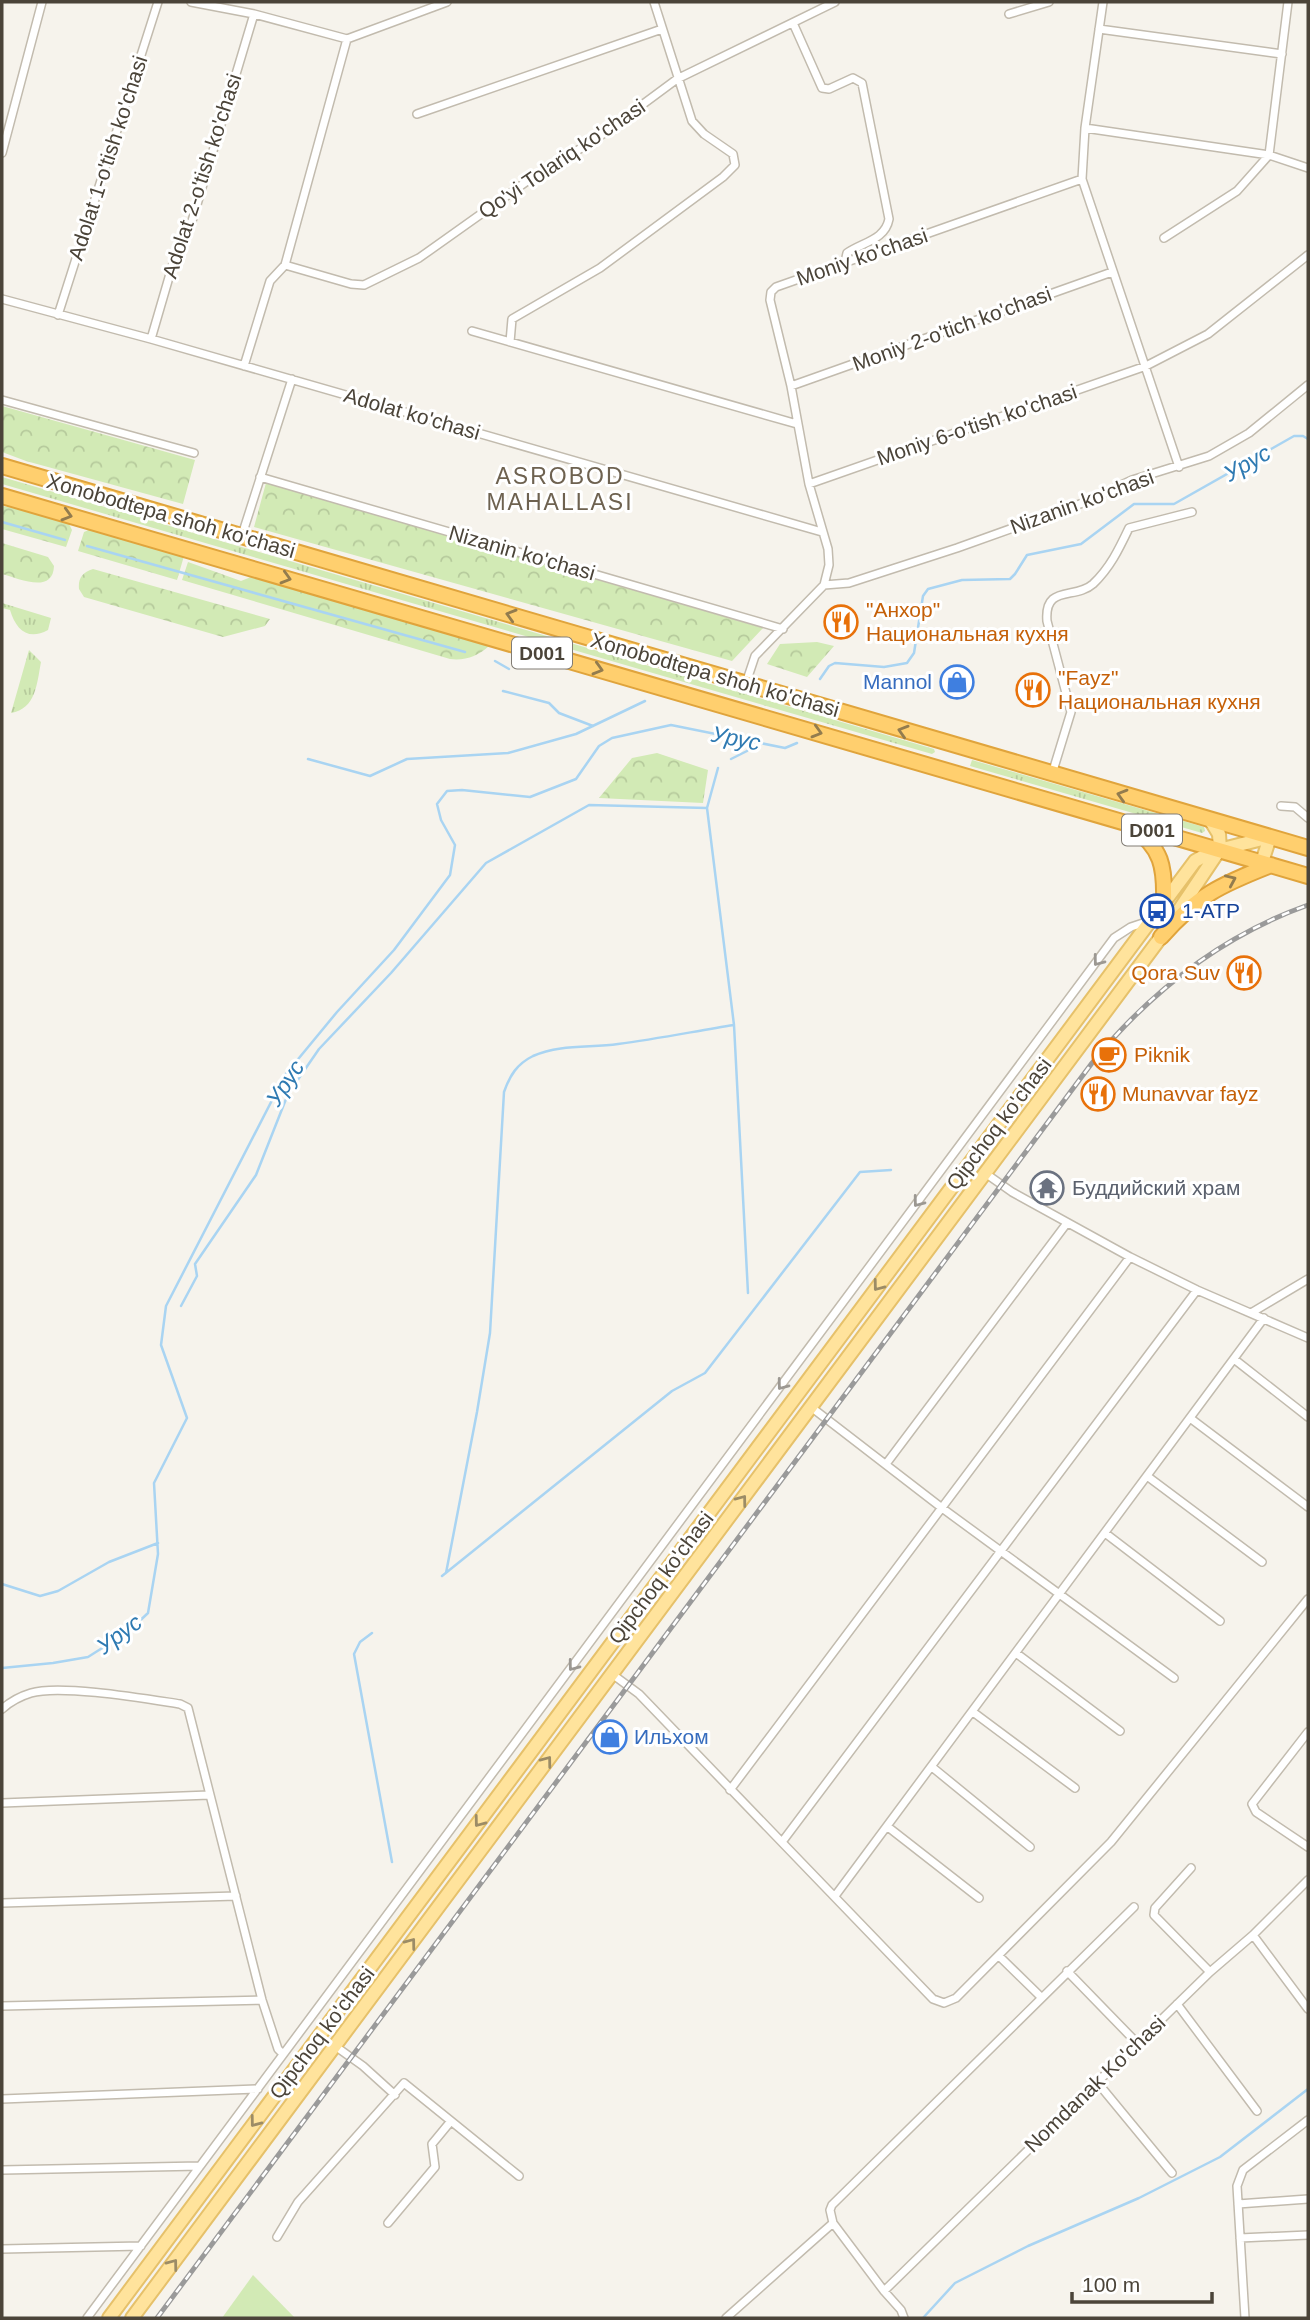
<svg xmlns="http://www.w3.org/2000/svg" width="1310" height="2320" font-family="Arial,sans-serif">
	<defs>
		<pattern id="grass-tufts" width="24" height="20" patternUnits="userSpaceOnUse" patternTransform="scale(1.75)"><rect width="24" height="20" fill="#d2eab5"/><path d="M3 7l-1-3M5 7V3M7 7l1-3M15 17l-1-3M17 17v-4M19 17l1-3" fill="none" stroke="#b6ca9c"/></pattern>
		<pattern id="forest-crowns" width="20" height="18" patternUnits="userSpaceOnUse" patternTransform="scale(1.75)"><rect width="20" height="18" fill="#d2eab5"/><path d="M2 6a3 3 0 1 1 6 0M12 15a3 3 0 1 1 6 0" fill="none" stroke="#b6ca9c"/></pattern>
	</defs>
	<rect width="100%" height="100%" fill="#f6f3ec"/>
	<path fill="url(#grass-tufts)" d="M2 477 934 749 935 752 932 754 2 484Z
		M2 603 51 618 48 630C28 641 16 630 10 610L2 608Z
		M29 650 41 662C37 683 36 709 11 713Z
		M972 760 1204 827 1205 831 1202 833 970 766Z"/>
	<path fill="url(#forest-crowns)" d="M2 406 195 460 183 504 26 461 2 452Z
		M266 483 763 628 732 661 254 527Z
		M2 506 25 510 68 522 72 530 66 547 2 529Z
		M91 529 184 556 177 580 78 551 84 532Z
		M2 543 48 557 54 566C53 595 18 578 2 574Z
		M188 562 241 581 251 577 489 646C478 656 465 661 450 659L182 580Z
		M93 569 270 619 265 626 223 637 84 597 79 589C78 579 82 572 93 569Z
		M817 642 834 646 807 677 767 664 780 644Z
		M657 753 708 770 703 803 599 798 632 758Z"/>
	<path fill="#d2eab5" d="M253 2275 295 2318H222Z"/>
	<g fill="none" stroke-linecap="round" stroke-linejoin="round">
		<path stroke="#a9d4f2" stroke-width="2.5" d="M2 522 65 540
			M87 546 465 652
			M495 661 509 669
			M820 679 829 666 835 663 884 667 907 663 914 653 923 596 928 589 962 580 1010 579 1015 574 1027 555 1081 544 1134 504H1174L1294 436H1303L1308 439
			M503 691 549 703 559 713 593 726
			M308 759 370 776 407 759 508 753 576 734 645 701
			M731 759 747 751 754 743
			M718 768 707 808 734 1025 748 1293
			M181 1306 197 1276 195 1264 256 1175 288 1094 319 1049 391 973 486 863 589 805 707 808
			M446 1573 477 1412 490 1333 504 1092C510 1075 517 1064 533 1056 560 1044 590 1048 618 1044 657 1039 696 1031 734 1025
			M442 1576 672 1391 705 1373 860 1172 891 1170
			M2 1584 40 1596 58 1591 109 1562 158 1543
			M372 1633 360 1642 354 1654 392 1862
			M2 1668 53 1663 88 1657 129 1631 148 1613 158 1554 154 1483 187 1418 161 1345 166 1306 285 1075 337 1012 394 950 450 875 455 845 441 820 437 804 447 791 462 790 530 797 576 779 599 746 612 738 671 725 785 748 797 743
			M923 2318 955 2283 1028 2246 1139 2198 1220 2157 1308 2089"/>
		<defs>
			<path id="street" d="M191 2 254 14 347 39
				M1103 2 1085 128 1082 179 1179 467
				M1009 14 1049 2
				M793 23 822 88 829 89 853 78 862 83 889 219C885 240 863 242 847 253L845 262
				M1099 29 1282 54
				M347 39 447 2
				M417 114 662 29
				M1085 128 1269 155 1308 168
				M2 153 42 2
				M1164 238 1237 191 1269 155 1288 2
				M285 265 351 284 364 285 419 258 526 182 596 139 677 79 835 2
				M2 299 151 339 822 532
				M58 315 158 2
				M472 331 797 424
				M151 339 179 243 192 221 254 14
				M510 342 512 319 600 268 723 177 735 165 733 154 704 134 692 121 654 2
				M244 366 270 281 285 265 347 39
				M791 386 1112 272
				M2 400 194 453
				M260 477 783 629
				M809 484 1146 366 1208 334 1308 255
				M242 535 292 379
				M824 585 849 583 957 548 1080 504 1132 480 1209 456 1249 433 1308 385
				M746 683 755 656 824 585 829 565 828 549 809 484 791 386 770 300 771 292 776 287 1082 179
				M1052 774 1071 712 1047 621C1044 584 1075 600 1093 584 1110 568 1119 549 1129 528L1192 512
				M1281 806 1295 807 1308 818
				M985 1173 1012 1192 1130 1257 1197 1290 1308 1338
				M1251 1313 1308 1279
				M1234 1359 1308 1417
				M811 1407 942 1508 1174 1678
				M1190 1418 1308 1507
				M886 1464 1067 1223
				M1147 1476 1262 1562
				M1105 1533 1220 1621
				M1016 1653 1120 1731
				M612 1674 639 1694 933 1999 944 2003 956 1998 1111 1842 1308 1599
				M2 1709C10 1702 21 1696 31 1693 60 1684 147 1699 180 1704L188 1708 262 2000 278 2049 283 2054
				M973 1712 1075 1788
				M1308 1732 1252 1804 1256 1812 1308 1847
				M932 1767 1030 1847
				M730 1790 1130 1257
				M2 1803 209 1795
				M888 1827 979 1898
				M782 1842 1197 1290
				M1191 1868 1155 1908 1154 1915 1210 1972
				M835 1896 1264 1318
				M2 1903 236 1896
				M1253 1935 1308 2009
				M999 1956 1041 1997
				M1067 1971 1137 2043
				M1177 2004 1257 2111
				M2 2006 262 2000
				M335 2046 363 2066 395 2095
				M1097 2082 1172 2173
				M2 2099 258 2089
				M2 2170 200 2166
				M1238 2204 1308 2199
				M388 2223 435 2167 432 2144 451 2121
				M277 2237 298 2202 404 2083 519 2176
				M1240 2238 1308 2235
				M2 2249 141 2246
				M884 2291 1210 1972 1253 1935 1308 1880
				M87 2318 1114 938 1131 927 1149 921
				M726 2318 833 2223
				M904 2318 901 2310 884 2291 833 2223 830 2210 832 2205 1134 1907
				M1245 2318 1237 2186 1243 2170 1308 2120"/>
			<path id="primary" d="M1262 862 1270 837
				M109 2318 1195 861 1211 852 1270 837
				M132 2318 1161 937 1220 849 1219 834 1211 821"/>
			<path id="highway" d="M2 466 1308 848
				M2 496 1308 876
				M1132 827C1162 848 1165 867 1164 902
				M1161 937C1198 895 1220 885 1271 865"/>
		</defs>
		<use href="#street" stroke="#c2bbae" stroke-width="10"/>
		<use href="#primary" stroke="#e6c16a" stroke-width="16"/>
		<use href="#highway" stroke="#e0a43c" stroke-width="18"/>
		<use href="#street" stroke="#fff" stroke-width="7"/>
		<use href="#primary" stroke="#ffe39c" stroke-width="12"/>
		<use href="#highway" stroke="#ffcf6e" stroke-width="14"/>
		<defs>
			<path id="rail" d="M157 2318 1092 1063C1150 992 1221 936 1308 905"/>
		</defs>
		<use href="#rail" stroke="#9a9a9a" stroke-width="5"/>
		<use href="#rail" stroke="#fff" stroke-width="2.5" stroke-dasharray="8" stroke-linecap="butt"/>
	</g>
	<defs><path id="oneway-chevron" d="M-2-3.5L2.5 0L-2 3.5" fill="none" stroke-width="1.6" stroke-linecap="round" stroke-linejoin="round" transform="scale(1.75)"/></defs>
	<g stroke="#937c4e">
		<use href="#oneway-chevron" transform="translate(67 515) rotate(16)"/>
		<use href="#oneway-chevron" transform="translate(286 578) rotate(16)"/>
		<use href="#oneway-chevron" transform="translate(511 615) rotate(-164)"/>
		<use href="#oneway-chevron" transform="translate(598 669) rotate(16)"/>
		<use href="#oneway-chevron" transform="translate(903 731) rotate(-163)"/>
		<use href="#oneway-chevron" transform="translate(817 732) rotate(16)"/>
		<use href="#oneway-chevron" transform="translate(1122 795) rotate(-164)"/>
		<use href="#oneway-chevron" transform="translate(1231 880) rotate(-24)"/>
	</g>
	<g stroke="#9c9892">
		<use href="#oneway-chevron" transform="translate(1098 961) rotate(127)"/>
		<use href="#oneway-chevron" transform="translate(918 1202) rotate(127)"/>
		<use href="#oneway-chevron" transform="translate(782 1385) rotate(127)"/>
		<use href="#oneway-chevron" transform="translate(573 1666) rotate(127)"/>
	</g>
	<g stroke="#9c8c66">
		<use href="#oneway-chevron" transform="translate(878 1286) rotate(127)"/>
		<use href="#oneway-chevron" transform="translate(742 1500) rotate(-53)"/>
		<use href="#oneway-chevron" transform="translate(547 1761) rotate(-53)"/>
		<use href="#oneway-chevron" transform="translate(479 1822) rotate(127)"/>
		<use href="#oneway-chevron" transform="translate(411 1943) rotate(-53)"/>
		<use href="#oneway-chevron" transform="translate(255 2122) rotate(127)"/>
		<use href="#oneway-chevron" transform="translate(173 2264) rotate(-53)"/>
	</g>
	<defs>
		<symbol id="restaurant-ring" viewBox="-11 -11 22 22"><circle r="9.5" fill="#fff" stroke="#e8710a" stroke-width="1.5"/><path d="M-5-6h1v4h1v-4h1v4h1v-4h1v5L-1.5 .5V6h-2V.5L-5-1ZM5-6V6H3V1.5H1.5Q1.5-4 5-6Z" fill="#e8710a"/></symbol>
		<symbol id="shop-ring" viewBox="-11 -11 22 22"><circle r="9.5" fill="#fff" stroke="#3f7fe0" stroke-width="1.5"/><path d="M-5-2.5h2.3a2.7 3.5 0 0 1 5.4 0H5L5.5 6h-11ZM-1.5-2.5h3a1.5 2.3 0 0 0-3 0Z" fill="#3f7fe0"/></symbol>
		<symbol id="bus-ring" viewBox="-11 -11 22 22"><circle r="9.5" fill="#fff" stroke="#1a4fb4" stroke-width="1.5"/><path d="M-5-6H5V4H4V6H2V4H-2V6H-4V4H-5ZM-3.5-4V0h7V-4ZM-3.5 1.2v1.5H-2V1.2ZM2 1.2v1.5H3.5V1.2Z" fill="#1a4fb4"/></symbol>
		<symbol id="cafe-ring" viewBox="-11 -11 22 22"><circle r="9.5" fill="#fff" stroke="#e8710a" stroke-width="1.5"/><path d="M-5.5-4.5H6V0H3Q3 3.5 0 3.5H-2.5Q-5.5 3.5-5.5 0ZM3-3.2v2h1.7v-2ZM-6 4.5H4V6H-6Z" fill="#e8710a"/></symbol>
		<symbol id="temple-ring" viewBox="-11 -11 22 22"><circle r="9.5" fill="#fff" stroke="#6b7280" stroke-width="1.5"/><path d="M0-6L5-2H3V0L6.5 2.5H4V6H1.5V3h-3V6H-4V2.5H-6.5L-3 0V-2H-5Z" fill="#6b7280"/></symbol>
	</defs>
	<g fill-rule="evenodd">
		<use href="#restaurant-ring" x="822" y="603" width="38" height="38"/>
		<use href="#shop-ring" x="938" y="663" width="38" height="38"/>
		<use href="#restaurant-ring" x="1014" y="671" width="38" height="38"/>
		<use href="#bus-ring" x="1138" y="892" width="38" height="38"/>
		<use href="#restaurant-ring" x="1225" y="954" width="38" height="38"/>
		<use href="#cafe-ring" x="1090" y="1036" width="38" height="38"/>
		<use href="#restaurant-ring" x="1079" y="1075" width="38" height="38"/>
		<use href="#temple-ring" x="1028" y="1169" width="38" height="38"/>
		<use href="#shop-ring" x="591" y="1718" width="38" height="38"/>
	</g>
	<g text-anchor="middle" stroke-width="6" stroke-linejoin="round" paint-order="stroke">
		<g fill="#fff" stroke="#817c74" stroke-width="2">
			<rect x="512" y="637.5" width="60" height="31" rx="5"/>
			<rect x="1122" y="814.5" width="60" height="31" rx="5"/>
		</g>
		<g font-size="19" font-weight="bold" fill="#4b4439">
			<text x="542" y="660">D001</text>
			<text x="1152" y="837">D001</text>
		</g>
		<g font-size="21" fill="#4b4439" stroke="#fff">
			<text transform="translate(108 158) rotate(-72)" y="7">Adolat 1-o'tish ko'chasi</text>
			<text transform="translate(562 159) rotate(-34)" y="7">Qo'yi Tolariq ko'chasi</text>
			<text transform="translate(202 176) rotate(-72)" y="7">Adolat 2-o'tish ko'chasi</text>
			<text transform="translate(862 257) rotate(-19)" y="7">Moniy ko'chasi</text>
			<text transform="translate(952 329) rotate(-20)" y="7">Moniy 2-o'tich ko'chasi</text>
			<text transform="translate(412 414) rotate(16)" y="7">Adolat ko'chasi</text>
			<text transform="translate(977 425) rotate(-19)" y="7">Moniy 6-o'tish ko'chasi</text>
			<text transform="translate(1082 502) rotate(-20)" y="7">Nizanin ko'chasi</text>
			<text transform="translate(171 516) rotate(16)" y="7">Xonobodtepa shoh ko'chasi</text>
			<text transform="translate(522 553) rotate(16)" y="7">Nizanin ko'chasi</text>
			<text transform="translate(715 675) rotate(16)" y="7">Xonobodtepa shoh ko'chasi</text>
			<text transform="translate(999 1124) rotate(-53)" y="7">Qipchoq ko'chasi</text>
			<text transform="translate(661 1578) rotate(-53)" y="7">Qipchoq ko'chasi</text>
			<text transform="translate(322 2033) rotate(-53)" y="7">Qipchoq ko'chasi</text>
			<text transform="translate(1095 2084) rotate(-44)" y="7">Nomdanak Ko'chasi</text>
		</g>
		<g font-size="21" fill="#c56008" stroke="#fff" text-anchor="start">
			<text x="866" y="617">"Анхор"<tspan x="866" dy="24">Национальная кухня</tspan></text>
			<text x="1058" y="685">"Fayz"<tspan x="1058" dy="24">Национальная кухня</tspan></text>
			<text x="1220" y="980" text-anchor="end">Qora Suv</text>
			<text x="1134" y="1062">Piknik</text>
			<text x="1122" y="1101">Munavvar fayz</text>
		</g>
		<g font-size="21" fill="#366cbe" stroke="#fff" text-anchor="end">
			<text x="932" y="689">Mannol</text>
			<text x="634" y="1744" text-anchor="start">Ильхом</text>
		</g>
		<g font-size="21" fill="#164399" stroke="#fff" text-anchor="start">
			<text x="1182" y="918">1-ATP</text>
		</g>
		<g font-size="21" fill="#5b616d" stroke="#fff" text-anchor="start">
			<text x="1072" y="1195">Буддийский храм</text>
		</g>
		<g font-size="23" font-style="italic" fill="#2e7ab2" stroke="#fff">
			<text transform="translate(1247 463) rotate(-30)" y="8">Урус</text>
			<text transform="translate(736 738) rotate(11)" y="8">Урус</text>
			<text transform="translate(285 1083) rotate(-57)" y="8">Урус</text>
			<text transform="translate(119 1634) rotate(-37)" y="8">Урус</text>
		</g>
		<g font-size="23" letter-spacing="2" fill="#6e6250" stroke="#fff">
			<text x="560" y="484">ASROBOD<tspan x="560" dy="26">MAHALLASI</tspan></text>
		</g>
	</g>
	<rect width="1310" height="2320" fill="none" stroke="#4b4439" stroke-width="7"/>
	<path d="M1072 2292v10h140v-10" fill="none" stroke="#4b4439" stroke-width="3.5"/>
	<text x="1082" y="2292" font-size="21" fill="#4b4439" stroke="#ffffff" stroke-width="5" paint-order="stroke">100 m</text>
</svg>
